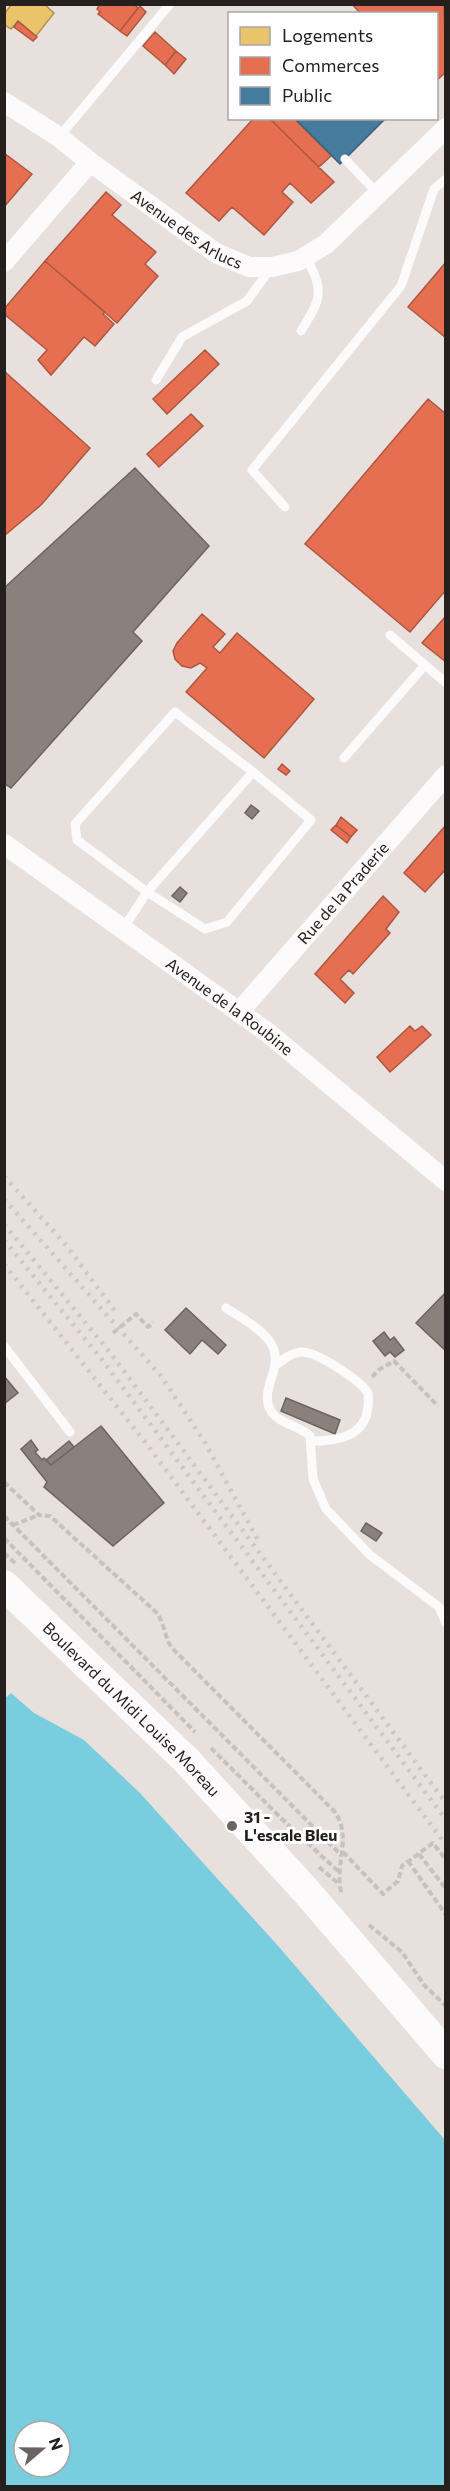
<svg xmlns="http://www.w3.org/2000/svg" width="450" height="2491" font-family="Commissioner,sans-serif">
	<rect width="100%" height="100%" fill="#e8e0dd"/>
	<path fill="#78cedf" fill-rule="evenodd" d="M11 1693 34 1713 84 1740 140 1793 279 1947 445 2140V2486H5L4 1699ZM24 2431H60V2467H24Z"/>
	<path fill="#e9c46a" stroke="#ae9353" stroke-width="1.5" d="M12 4H44L54 13 36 36 18 21 11 29 4 24V14Z"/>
	<path fill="#e76f51" stroke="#ad5742" stroke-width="1.5" d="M100 4H134L138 8 120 31 98 14 100 12 97 9Z
		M352 4H444L446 72 436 81V14H361Z
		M140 6 146 12 127 36 120 31Z
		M18 21 37 37 33 41 14 27Z
		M155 32 176 51 165 65 143 46Z
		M176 51 186 59 174 74 165 65Z
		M254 118H269L334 182 311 203 290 183 282 192 293 202 264 235 232 207 219 221 186 193Z
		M269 118H294L332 155 319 167Z
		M4 153 32 174 4 207Z
		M106 192 121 205 112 215 156 252 145 264 158 276 117 323 45 261Z
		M45 261 105 312 103 314 114 324 95 346 84 337 51 375 38 360 47 350 4 314V309Z
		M446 262V338L408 307Z
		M205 350 219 364 167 414 153 399Z
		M4 371 90 448 41 505 4 536Z
		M428 399 446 414V590L410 632 305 544Z
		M191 414 203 426 159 467 147 454Z
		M202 614 225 634 213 647 220 653 237 633 314 699 264 758 186 692 207 668 200 663 191 668 182 666 175 659 173 651 177 643Z
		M446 616V662L422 643Z
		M282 764 290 771 286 775 278 769Z
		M341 817 357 830 351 837 336 825Z
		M336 825 351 837 347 843 331 830Z
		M446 825V869L425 892 404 873Z
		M383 896 399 912 386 929 390 933 353 974 349 970 340 979 354 993 345 1003 315 974Z
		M410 1026 415 1031 422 1026 431 1035 390 1072 377 1057Z"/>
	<path fill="#457b9d" stroke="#3b6077" stroke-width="1.5" d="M294 118H386L340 164Z"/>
	<path fill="#8a817c" stroke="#6c6460" stroke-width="1.5" d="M135 468 209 546 133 632 142 641 11 788 4 783V588Z
		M251 805 259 811 252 819 245 813Z
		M180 887 187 893 180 902 172 896Z
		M446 1292V1351L416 1323Z
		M186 1308 226 1345 218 1354 202 1340 190 1354 165 1330Z
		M384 1332 390 1340 394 1337 404 1350 395 1357 390 1352 385 1356 373 1341Z
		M4 1376 18 1393 4 1404Z
		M286 1398 340 1420 335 1434 281 1411Z
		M101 1426 164 1503 113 1546 44 1487 47 1482 21 1449 31 1440 38 1450 35 1452 42 1460 44 1458 51 1465Z
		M69 1441 74 1447 51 1465 46 1460Z
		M366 1523 382 1533 376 1541 361 1531Z"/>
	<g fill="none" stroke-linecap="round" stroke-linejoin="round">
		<path stroke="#c5c2c0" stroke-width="4" stroke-dasharray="6 3" stroke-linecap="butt" d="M113 1333 136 1314 148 1327 153 1322
			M372 1377 380 1369 394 1361 438 1406
			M4 1482 39 1515 50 1516 156 1612C165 1623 164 1637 172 1648L335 1812C353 1839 333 1866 342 1895
			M4 1516 342 1856
			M13 1525 39 1515
			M4 1538 195 1732
			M4 1553 15 1563
			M211 1748 286 1823 339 1872
			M343 1852 383 1894 398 1881 402 1866 433 1843 446 1860
			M419 1854 446 1889
			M408 1861 446 1915
			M319 1867 339 1884
			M369 1925 402 1952 424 1985 446 2006"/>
		<path stroke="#fcfafa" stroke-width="9" d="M59 137 170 4
			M345 159 377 193
			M301 331C321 298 325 293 306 257
			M156 380 182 337 247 301 271 268
			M285 507 252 470 401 286 434 189 446 179
			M390 635 446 683
			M344 758 425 665
			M123 929 147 892 253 772 175 712 75 824 77 840 147 892 205 929 227 922 311 820 253 772
			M226 1308C240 1317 257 1326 268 1339 289 1365 257 1388 271 1411 279 1424 300 1426 310 1436L313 1479 326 1509 370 1555 439 1607 446 1623
			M4 1346 70 1432
			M276 1365C284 1359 291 1353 301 1352 316 1351 360 1380 368 1393 372 1434 344 1441 312 1441"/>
		<g stroke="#fcfafa" stroke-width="20">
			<path d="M4 102 59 137 90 162"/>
			<path id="s1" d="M4 262 90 162 216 253 249 267H272L298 261 326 244 446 128"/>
			<path id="s2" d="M4 844 267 1032 446 1181"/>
			<path id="s3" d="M239 1012 446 775"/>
		</g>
		<path stroke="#fcfafa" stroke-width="30" id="s4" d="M4 1585 187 1761 306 1891 446 2054"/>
		<path stroke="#cbc9c9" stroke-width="4.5" stroke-dasharray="3 6" stroke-linecap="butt" d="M4 1176 66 1245 115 1311
			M4 1199 161 1376 204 1441 259 1542
			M4 1224 112 1355 446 1803
			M4 1240 103 1361 446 1820
			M4 1264 145 1442 446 1845"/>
	</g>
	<circle fill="#696361" stroke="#fff" stroke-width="2" cx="232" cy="1826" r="6"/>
	<g text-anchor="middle" stroke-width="6" stroke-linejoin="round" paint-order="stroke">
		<g font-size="16" fill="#25201e" stroke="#fff">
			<text dy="6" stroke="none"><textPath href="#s1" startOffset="250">Avenue des Arlucs</textPath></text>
			<text dy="6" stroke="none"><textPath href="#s3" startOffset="158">Rue de la Praderie</textPath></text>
			<text dy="6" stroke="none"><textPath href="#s2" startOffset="278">Avenue de la Roubine</textPath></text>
			<text dy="6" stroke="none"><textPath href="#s4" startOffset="178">Boulevard du Midi Louise Moreau</textPath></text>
		</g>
		<g font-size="16" font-weight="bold" fill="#25201e" stroke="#fff" text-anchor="start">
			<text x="244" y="1823">31 -<tspan x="244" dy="18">L'escale Bleu</tspan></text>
		</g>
	</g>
	<rect width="450" height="2491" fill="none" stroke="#25201e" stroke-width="12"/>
	<rect x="228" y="12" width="210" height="108" fill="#ffffff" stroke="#a8a6a5" stroke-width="1.5"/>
	<rect x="240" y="27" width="30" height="18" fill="#e9c46a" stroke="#a8a6a5" stroke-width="1.5"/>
	<text x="282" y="42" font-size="18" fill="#25201e">Logements</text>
	<rect x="240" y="57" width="30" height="18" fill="#e76f51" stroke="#a8a6a5" stroke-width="1.5"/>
	<text x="282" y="72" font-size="18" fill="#25201e">Commerces</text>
	<rect x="240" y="87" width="30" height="18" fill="#457b9d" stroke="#a8a6a5" stroke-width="1.5"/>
	<text x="282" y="102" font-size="18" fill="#25201e">Public</text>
	<g transform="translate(42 2449) rotate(70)"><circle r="28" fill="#ffffff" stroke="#a8a6a5" stroke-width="1.5"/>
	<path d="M0-4.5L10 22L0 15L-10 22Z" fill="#696361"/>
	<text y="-9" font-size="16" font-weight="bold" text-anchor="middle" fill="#25201e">N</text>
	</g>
</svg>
